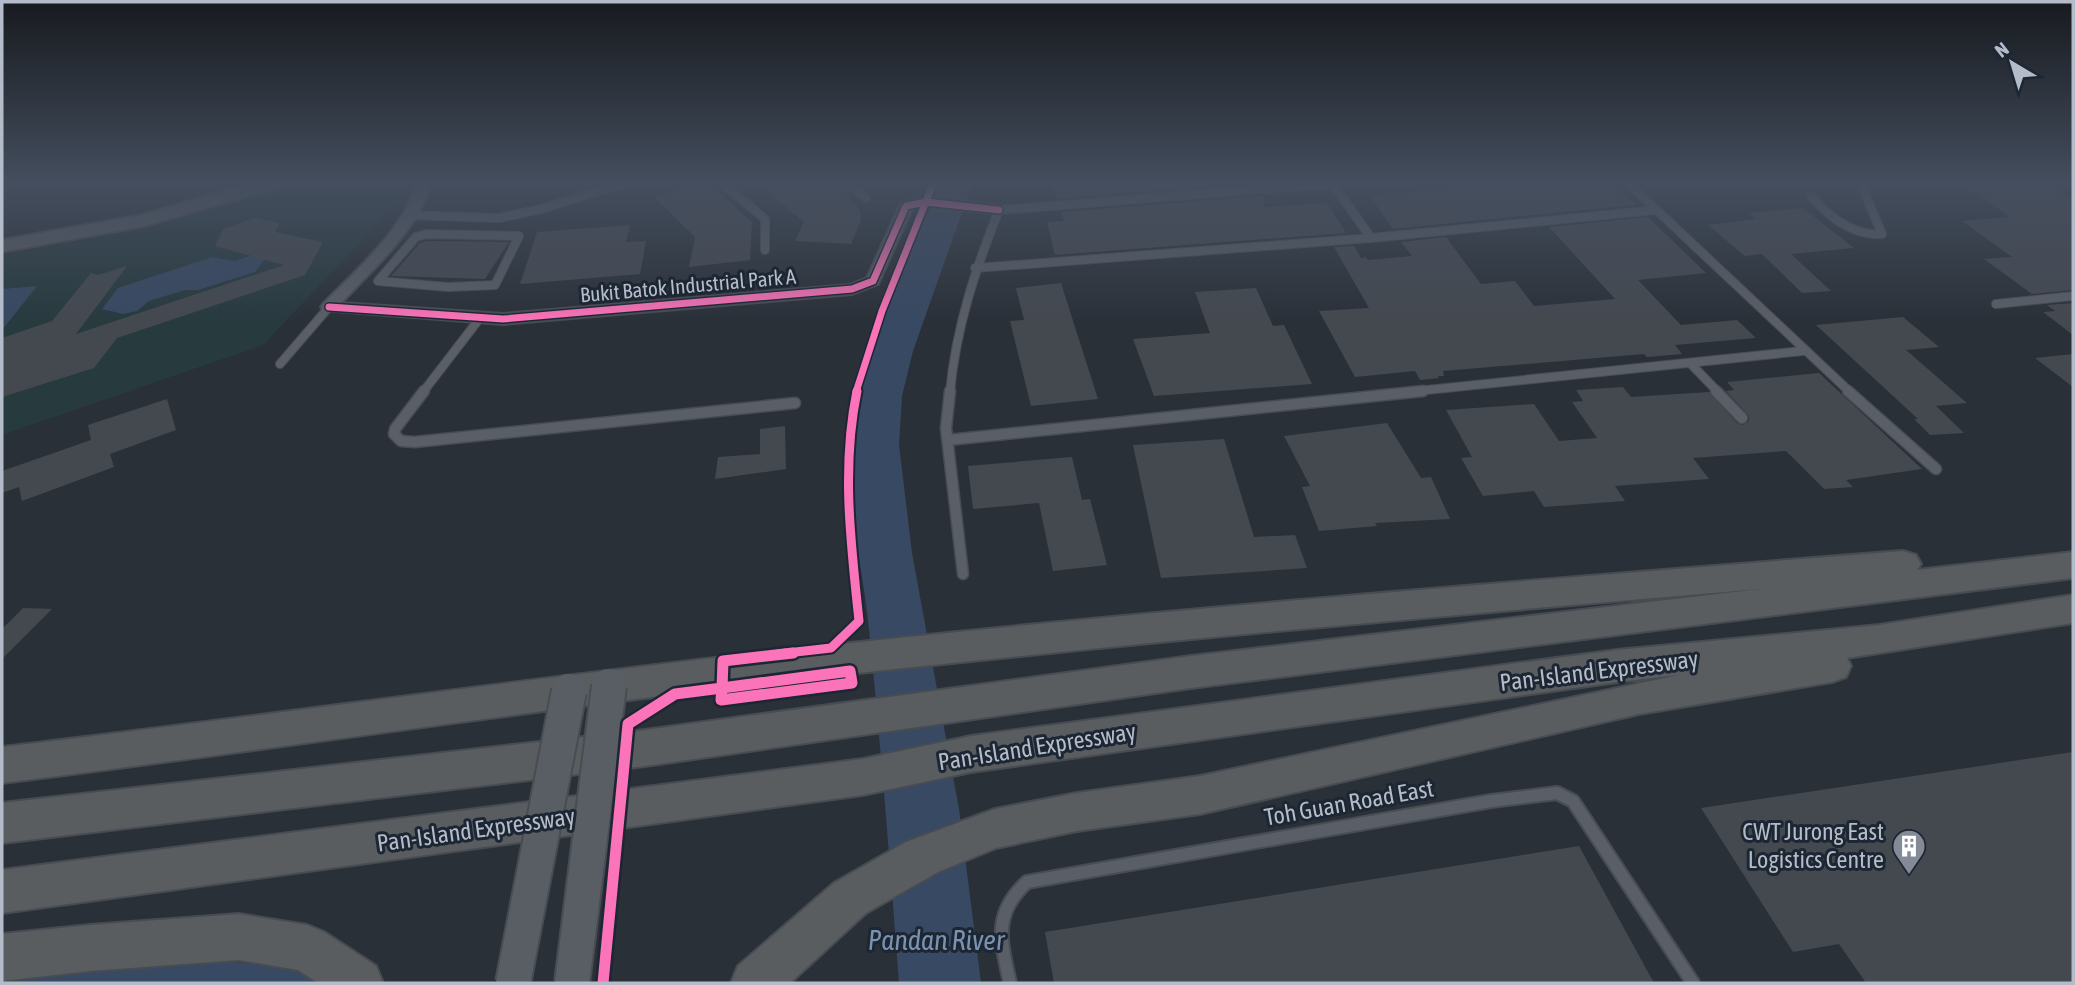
<svg xmlns="http://www.w3.org/2000/svg" width="2075" height="985" font-family="'Asap Condensed',sans-serif">
	<rect width="100%" height="100%" fill="#2a3038"/>
	<path fill="#273a3e" d="M297 184H411L408 192 263 345 2 435V255L144 228Z"/>
	<path fill="#384963" d="M940 184H972L913 351 902 396 899 445 912 553 959 809 981 983H899C890 865 881 747 869 629 863 568 846 506 851 444 858 356 906 266 940 184Z
		M258 253 268 255 255 272 198 290H185L149 301 137 311 123 314 102 309 118 288 212 257 235 261Z
		M37 286 2 330V289Z
		M172 958 291 966 383 983H2V980Z"/>
	<path fill="#444950" d="M692 184H710L752 222 750 260 689 267 695 237 654 197Z
		M757 184H838L860 211 861 220 851 244 795 241 804 222Z
		M1052 184H1241L1057 199Z
		M1510 184H1614L1636 205 1393 229 1369 195Z
		M1962 184H2048L2073 200V290L2032 294 1984 259 2012 257 1962 221 2010 217Z
		M1263 196 1264 207 1327 203 1346 233 1055 255 1047 222 1064 221 1061 212Z
		M1803 208 1854 248 1791 254 1831 291 1802 293 1762 254 1745 256 1708 225 1756 219 1749 213Z
		M1648 217 1706 273 1638 280 1681 325 1737 320 1756 338 1675 345 1682 354 1647 357 1644 354 1443 371 1444 376H1438L1439 378 1420 380 1415 371 1355 377 1319 311 1369 308 1334 247 1354 246 1361 258 1366 257 1368 260 1412 256 1401 242 1446 237 1481 284 1515 281 1534 306 1615 299 1549 227Z
		M255 218 280 223 275 232 323 242 305 275 117 338 94 368 2 397V338L52 321 91 273 98 275 127 266 76 334 284 265 215 246 223 229Z
		M630 225 626 242 646 241 640 274 520 284 537 232Z
		M427 241 509 242 485 279 391 276 420 243Z
		M1061 283 1098 399 1031 406 1010 321 1024 320 1016 288Z
		M1256 288 1273 326 1284 325 1312 384 1154 396 1133 339 1210 333 1195 292Z
		M2073 303V335L2043 312 2055 311 2047 305Z
		M1903 317 1939 347 1906 350 1967 403 1936 406 1964 433 1930 435 1914 419H1918L1816 325Z
		M2073 354V387L2035 358Z
		M1819 373 1922 469 1846 480 1853 487 1824 489 1786 451 1693 458 1709 479 1615 486 1625 501 1544 507 1534 491 1483 496 1461 458 1472 457 1446 410 1534 404 1559 441 1597 438 1572 402 1583 401 1576 390 1623 387 1631 397 1709 392 1737 423 1743 425 1749 421V416L1726 391 1734 390 1727 382Z
		M167 399 176 430 110 454 114 467 22 501 19 487 2 493V471L91 440 88 425Z
		M1387 423 1421 478 1431 477 1450 519 1375 523 1377 526 1319 531 1302 487 1310 486 1284 436Z
		M785 426 786 469 715 479 718 457 760 454V429Z
		M1224 439 1254 537 1295 535 1307 568 1161 578 1133 445Z
		M1072 457 1082 500 1090 499 1107 565 1053 571 1039 503 973 509 968 466Z
		M23 608 52 609 2 659V629Z
		M2073 752V983H1866L1839 944 1793 952 1701 808Z
		M1579 846 1654 983H1054L1045 932Z"/>
	<g fill="none" stroke-linecap="round" stroke-linejoin="round">
		<defs>
			<path id="lane-far2" d="M723 184 765 219V250
				M847 184 866 198
				M1333 184 1371 238
				M1629 184 1850 392
				M1811 196C1829 217 1852 236 1882 234L1861 184
				M408 215 499 218 541 209 621 184
				M426 234 519 236 495 285 448 287 378 281 416 237Z
				M975 268 1371 238 1656 210
				M1996 304 2073 296
				M1690 363 1718 392
				M280 364 329 307
				M423 392 480 318
				M950 392C956 328 975 270 999 210L1327 184
				M1407 392 1803 351"/>
			<path id="lane-far1" d="M424 391 395 429 394 434 401 441 415 442 795 403
				M950 391 946 428 963 574
				M1716 391 1742 418
				M1848 391 1936 469
				M948 440 1423 391"/>
			<path id="lane" d="M1010 983C1001 941 992 914 1027 882L1491 801 1557 793 1573 801 1693 983"/>
			<path id="street" d="M417 184H431C417 231 374 268 341 303L503 314 850 285 867 278 901 203 926 198 999 206 1006 210 999 214 926 206 912 209 878 284 852 294 503 324 323 310 321 307 323 304C357 269 402 231 417 184Z"/>
			<path id="secondary" d="M248 184H278L276 188 144 226 2 252V240L142 215Z"/>
			<path id="highway" d="M1903 551 1916 555 1921 564 1917 570 2073 552V578L1191 688 645 766 2 843V803L645 730 1191 656 1760 589C1438 616 1116 644 795 680 530 710 267 750 2 783V747C266 716 529 678 793 649 1162 609 1533 580 1903 551Z
				M2073 595V623L1847 658 1851 666 1846 677 1832 682 1639 714 1200 814 1077 831 996 848 938 872 866 913 790 983H731L738 966 834 883 906 842 995 809 1077 793 1200 776 1679 675 1617 682 971 772 863 795 2 913V870L863 759 971 736 1617 650 1879 625Z
				M239 914 307 925 324 932 376 966 383 983H318L298 970 239 960 90 971 2 981V934L90 925Z"/>
		</defs>
		<use href="#lane-far2" stroke="#484c53" stroke-width="10"/>
		<use href="#lane-far1" stroke="#484c53" stroke-width="13"/>
		<use href="#lane" stroke="#484c53" stroke-width="16"/>
		<use href="#street" stroke="#484c53" stroke-width="4"/>
		<use href="#secondary" stroke="#484c53" stroke-width="4"/>
		<use href="#highway" stroke="#474c53" stroke-width="4"/>
		<use href="#lane-far2" stroke="#5a5e66" stroke-width="8"/>
		<use href="#lane-far1" stroke="#5a5e66" stroke-width="10"/>
		<use href="#lane" stroke="#5a5e66" stroke-width="12"/>
		<use href="#street" fill="#5a5e66" fill-rule="evenodd"/>
		<use href="#secondary" fill="#595d64" fill-rule="evenodd"/>
		<use href="#highway" fill="#5a5d60" fill-rule="evenodd"/>
		<defs>
			<path id="secondary-bridge" d="M513 983 569 691
				M572 983 609 686"/>
		</defs>
		<use href="#secondary-bridge" stroke="#484c53" stroke-width="38" stroke-linecap="butt"/>
		<use href="#secondary-bridge" stroke="#595d64" stroke-width="34"/>
		<defs>
			<path id="cycleway-far2" d="M329 307 503 319 852 289 873 281 906 206 926 202 999 210
				M856 392 882 311 933 184"/>
			<path id="cycleway-far1" d="M778 654 831 648 859 621C851 544 841 468 857 391"/>
			<path id="cycleway" d="M850 671 852 683 721 700 722 688Z
				M722 688 723 661 793 653
				M603 983 628 724 675 694 722 688"/>
		</defs>
		<use href="#cycleway-far2" stroke="#1d2633" stroke-width="10"/>
		<use href="#cycleway-far1" stroke="#1d2633" stroke-width="13"/>
		<use href="#cycleway" stroke="#1d2633" stroke-width="16"/>
		<use href="#cycleway-far2" stroke="#fb73b8" stroke-width="7"/>
		<use href="#cycleway-far1" stroke="#fb73b8" stroke-width="9"/>
		<use href="#cycleway" stroke="#fb73b8" stroke-width="11"/>
	</g>
	<linearGradient id="sky" x2="0" y2="1"><stop stop-color="#171a1f"/><stop offset="0.57" stop-color="#444e5e"/><stop offset="1" stop-color="#444e5e" stop-opacity="0"/></linearGradient>
	<rect width="2075" height="322" fill="url(#sky)"/>
	<defs>
		<symbol id="building-pin" viewBox="-11 -11 22 30"><path d="M0 17L-7.5 6A9.5 9.5 0 1 1 7.5 6Z" fill="#848b96" stroke="#1d2633"/><path d="M-4-6H4V6H1V3H-1V6H-4ZM-2.5-4.3h1.7v1.8h-1.7ZM.8-4.3h1.7v1.8H.8ZM-2.5-1h1.7V.8h-1.7ZM.8-1h1.7V.8H.8Z" fill="#fff"/></symbol>
	</defs>
	<g fill-rule="evenodd">
		<use href="#building-pin" x="1890" y="827" width="38" height="52"/>
	</g>
	<g text-anchor="middle" stroke-width="6" stroke-linejoin="round" paint-order="stroke">
		<g font-size="21" fill="#b4bcc9" stroke="#1d2633">
			<text transform="translate(688 286) rotate(-5)" y="7">Bukit Batok Industrial Park A</text>
		</g>
		<g font-size="24" fill="#b4bcc9" stroke="#1d2633">
			<text transform="translate(1599 671) rotate(-7)" y="8">Pan-Island Expressway</text>
			<text transform="translate(1037 747) rotate(-9)" y="8">Pan-Island Expressway</text>
			<text transform="translate(1349 803) rotate(-10)" y="8">Toh Guan Road East</text>
			<text transform="translate(476 830) rotate(-8)" y="8">Pan-Island Expressway</text>
		</g>
		<g font-size="24" fill="#b4bcc9" stroke="#1d2633" text-anchor="end">
			<text x="1884" y="840">CWT Jurong East<tspan x="1884" dy="28">Logistics Centre</tspan></text>
		</g>
		<g font-size="28" font-style="italic" fill="#7c92b1" stroke="#1d2633">
			<text x="936" y="950">Pandan River</text>
		</g>
	</g>
	<rect width="2075" height="985" fill="none" stroke="#b4bcc9" stroke-width="7"/>
	<g transform="translate(2012 63) rotate(322)" stroke="#1d2633" stroke-width="5" paint-order="stroke">
	<path d="M0-5L12 26L0 18L-12 26Z" fill="#b4bcc9"/>
	<text y="-10" font-size="19" font-weight="bold" text-anchor="middle" fill="#b4bcc9">N</text>
	</g>
</svg>
